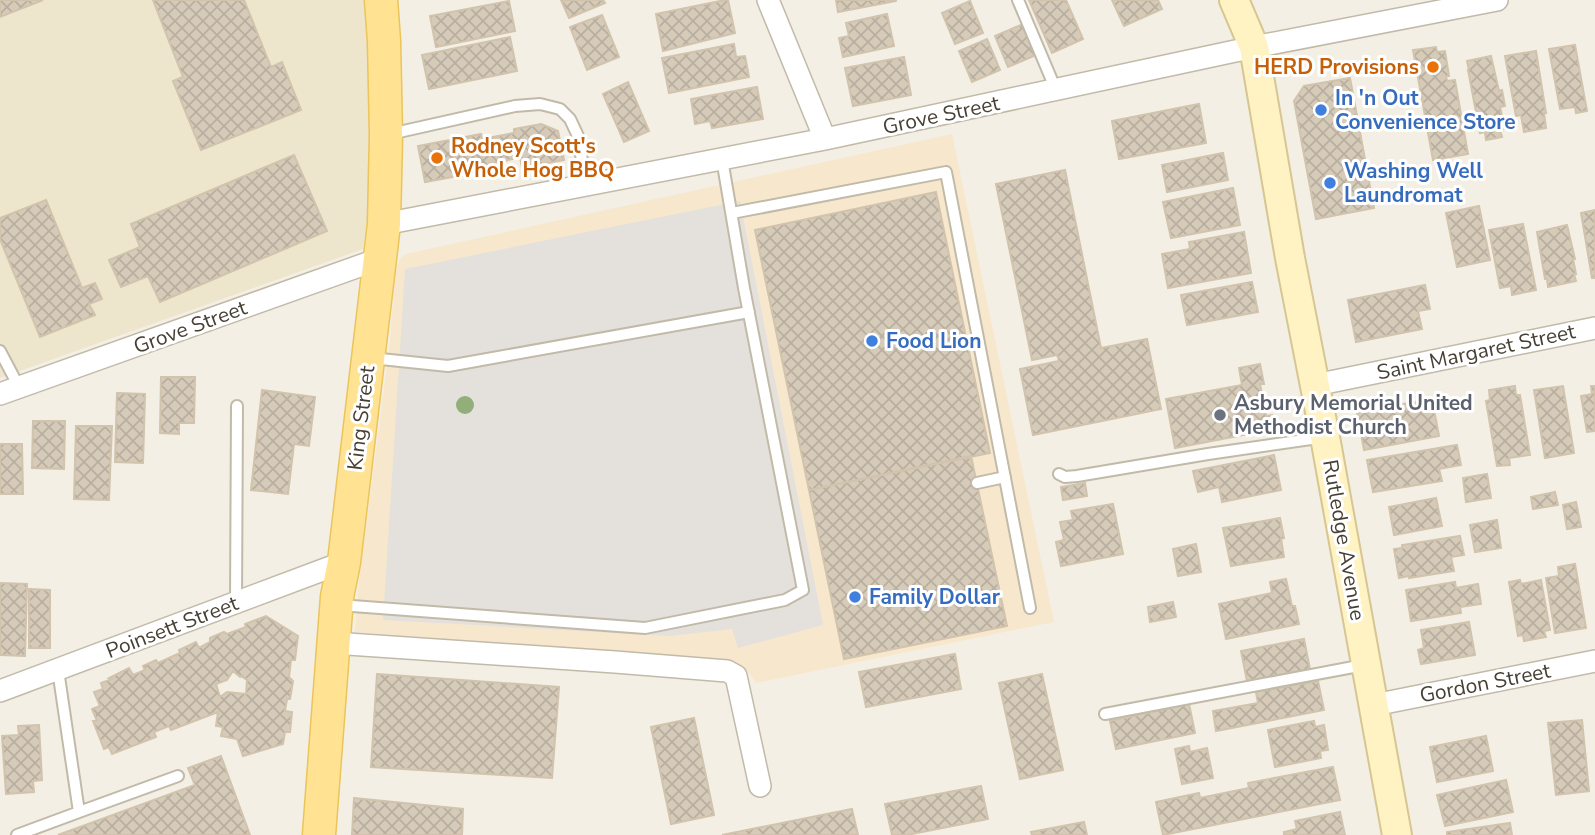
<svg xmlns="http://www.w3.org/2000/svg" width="1595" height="835" font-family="'Nunito Sans',sans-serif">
	<defs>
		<pattern id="building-cross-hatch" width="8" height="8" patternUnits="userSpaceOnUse" patternTransform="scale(1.75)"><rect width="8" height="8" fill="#d6cbb9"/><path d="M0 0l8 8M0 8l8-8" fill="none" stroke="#b9afa0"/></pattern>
	</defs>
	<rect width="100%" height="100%" fill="#f3efe4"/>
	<path fill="#f7e7cd" d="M952 134 1054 622 756 683 747 670 732 661 355 632 359 581 390 343 395 271 400 259 406 254Z"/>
	<path fill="#eee5cd" d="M0 0H365L368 31 370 127 368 214 363 249 0 378Z"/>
	<path fill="#e4e1dd" d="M740 201 823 625 738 648 732 629 670 636 383 620 405 269Z"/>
	<path fill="url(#building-cross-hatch)" stroke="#d1c3ac" stroke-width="2" fill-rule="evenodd" d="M0 0H43L0 17Z
		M153 0H244L271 67 282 62 301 110 201 150 173 81 183 77Z
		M561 0H603L605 3 569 18Z
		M725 0H728L735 33 663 51 656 14Z
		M836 0H896V1L838 12Z
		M1029 0H1066L1083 39 1052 53Z
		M1112 0H1158L1162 9 1124 26Z
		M509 1 515 31 436 47 430 16Z
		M970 1 983 33 955 44 942 13Z
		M887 14 894 46 843 57 839 38 849 36 846 23Z
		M602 15 619 57 587 70 570 27Z
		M1023 24 1036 55 1008 67 995 36Z
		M510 37 517 71 429 89 422 55Z
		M987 39 1000 70 972 82 959 51Z
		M734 44 736 57 745 56 749 77 669 93 662 58Z
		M1575 45 1587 111 1576 113 1575 107 1560 109 1549 49Z
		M1436 47 1437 52 1445 51 1449 76H1446L1447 81 1455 80 1468 154 1433 160 1413 50Z
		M1536 51 1546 113H1544L1546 128 1524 132 1521 115 1516 116 1505 56Z
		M1491 56 1499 91 1502 90 1505 106 1500 107 1505 129 1500 130 1502 137 1486 140 1485 132 1480 133 1468 70H1469L1467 61Z
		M904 57 911 95 853 106 845 68Z
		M1350 78 1374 208 1316 219 1294 101 1304 86Z
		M628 82 649 131 624 142 603 94Z
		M757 87 763 119 712 128 710 121 695 124 691 99Z
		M1199 104 1206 143 1119 159 1112 121Z
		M541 124 558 131 564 160 522 168 517 140 510 141 513 159 490 164 491 170 425 182 418 146 481 134 482 139 514 133V129Z
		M1223 153 1228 180 1167 192 1162 165Z
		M294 155 327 231 160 302 148 276 121 287 109 260 140 247 131 224Z
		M1065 170 1101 348 1147 339 1161 409 1033 435 1020 369 1059 361 1057 355 1032 360 996 184Z
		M1233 188 1240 225 1171 238 1163 202Z
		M936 192 990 453 809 490 755 230Z
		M46 200 82 288 95 283 102 299 89 304 95 315 40 337 0 239V218Z
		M1479 206 1490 260 1457 267 1446 213Z
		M1595 210V278H1592L1581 213Z
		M1523 224 1536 290 1512 295 1511 286 1500 288 1489 230Z
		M1567 225 1575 259H1573L1576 274H1574L1576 281 1548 287 1547 279H1545L1537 232Z
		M1244 232 1251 273 1168 288 1162 254 1190 249 1189 242Z
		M1252 282 1258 312 1187 325 1181 295Z
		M1425 285 1430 309 1418 311 1422 329 1356 342 1348 300Z
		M1260 364 1264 384H1260L1266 416 1272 415 1274 429 1175 448 1166 399 1242 385 1239 368Z
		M161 377H195L194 423H179V434L160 433Z
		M1515 386 1516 395H1520L1530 455 1509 458 1510 465 1497 466 1486 401 1490 400 1489 390Z
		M1563 386 1574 453 1545 458 1534 390Z
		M1591 386H1595V431L1587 432 1581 396 1592 394Z
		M262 390 315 397 309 446 294 444 288 494 251 490Z
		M117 393 145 394 143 463 115 462Z
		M1432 399 1439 436 1364 450 1357 412Z
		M33 421H65L64 469 32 468Z
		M76 426H112L109 500 74 499Z
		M0 444H22L23 494H0Z
		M1457 445 1461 465 1439 469 1442 481 1373 492 1367 460Z
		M1274 455 1281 490 1222 502 1219 487 1198 492 1193 471Z
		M971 456 1007 626 844 659 809 490Z
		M1487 474 1491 498 1466 502 1463 478Z
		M1085 483 1087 496 1063 500 1061 487Z
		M1555 492 1558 505 1533 509 1531 497Z
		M1436 498 1442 526 1394 535 1389 507Z
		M1576 502 1581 527 1567 529 1563 505Z
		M1113 504 1123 554 1061 566 1056 542 1064 540 1060 522 1073 520 1071 511Z
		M1280 518 1284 538 1281 539 1284 557 1231 566 1223 528Z
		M1497 520 1501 548 1475 552 1470 525Z
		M1460 536 1464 555 1451 557 1454 571 1409 578V576L1399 578 1394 549 1402 548V545Z
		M1196 544 1201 572 1178 576 1173 549Z
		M1575 564 1586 628 1555 633 1546 578 1559 576 1558 567Z
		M1286 579 1292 606H1295L1299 624 1226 639 1219 604 1272 593 1270 582Z
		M1520 580 1521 584 1541 580 1550 630 1544 631 1546 637 1524 641 1523 635 1518 636 1509 582Z
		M1455 582 1456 588 1478 584 1481 604 1460 607 1461 613 1411 621 1406 590Z
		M0 583 27 584 25 656 0 655Z
		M29 589 50 590V648H29Z
		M1173 602 1176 617 1150 622 1148 607Z
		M266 616 298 636 295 660H291L289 677 293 681 290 699H287L285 711 292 712 290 732H285L283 744 243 756 237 739 221 736 223 727 216 726 218 712 171 730 169 726 154 732 156 737 112 754 109 747 104 749 93 721H97L92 709 100 706 94 692 103 689 101 683 112 679 109 678 129 668 133 675 145 670 143 666 156 660 158 663 180 653 179 650 196 642 199 648 210 642V638L224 632 227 634 246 627 245 624ZM233 671 240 677 241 676 247 680 246 694 227 692 220 697 216 684 227 680Z
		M1469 622 1475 655 1421 664 1418 650 1424 648 1421 630Z
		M1304 639 1310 669 1247 681 1241 651Z
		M955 654 961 689 866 707 859 672Z
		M377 674 559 687 552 778 371 767Z
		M1042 674 1063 770 1020 779 999 683Z
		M1318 681 1324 710 1216 731 1213 711 1258 703 1256 692Z
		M1189 704 1195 733 1116 749 1110 721Z
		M694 718 714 815 671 824 651 727Z
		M1582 720 1589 791 1556 795 1548 723Z
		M1314 721 1315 727 1324 725 1328 750 1320 751 1321 758 1275 767 1268 730Z
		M39 725 42 780 33 781 34 792 6 794 2 736 19 735 18 726Z
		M1486 736 1493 771 1437 782 1430 747Z
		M1189 746 1190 752 1207 748 1213 778 1182 784 1175 749Z
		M221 756 250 835H58L195 785 188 768Z
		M1333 767 1340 800 1163 835 1156 802 1199 793 1200 798 1249 788 1248 783Z
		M1506 780 1513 812 1445 826 1437 795Z
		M981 786 988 819 907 835H892L885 804Z
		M354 798 463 809 462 835H352Z
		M852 809 858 835H722Z
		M1340 812 1345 835H1284V832L1297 829 1295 821Z
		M1084 822 1087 835H1032L1031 832Z
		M1510 823 1512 835H1447V832Z"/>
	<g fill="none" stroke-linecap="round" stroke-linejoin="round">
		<defs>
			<path id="service" d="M1018 0 1056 90
				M390 134 515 106 540 104 560 109 570 119 578 136 586 185
				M732 213 946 172 1030 608
				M0 351 19 387
				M371 358 448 366 749 312
				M1059 474 1065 477 1077 476 1208 454 1325 437
				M977 483 1005 477
				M236 603 237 406
				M339 605 645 628 785 600 803 590 744 288 722 159
				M1105 714 1364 665
				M79 812 178 776
				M17 835 79 812 58 670"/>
			<path id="minor" d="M768 0 825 139
				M384 224 825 139 1254 47 1497 0
				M1315 385 1595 328
				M0 394 379 259
				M333 643 615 662 727 671 736 676 760 786
				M0 691 344 562
				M1374 705 1595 661"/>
			<path id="secondary" d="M1234 0 1254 47 1290 258 1325 437 1397 835"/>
			<path id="primary" d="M319 835 337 597 344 562 384 224 386 135 384 41 381 0"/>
		</defs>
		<use href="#service" stroke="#c2baa9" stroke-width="14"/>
		<use href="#minor" stroke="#c2baa9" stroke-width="24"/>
		<use href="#secondary" stroke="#d6c691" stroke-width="32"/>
		<use href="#primary" stroke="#ebc45a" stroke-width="35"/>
		<use href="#service" stroke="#fff" stroke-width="10"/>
		<use href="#minor" stroke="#fff" stroke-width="21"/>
		<use href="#secondary" stroke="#fff2c3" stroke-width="28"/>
		<use href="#primary" stroke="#ffe392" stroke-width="32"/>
	</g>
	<circle fill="#92af7a" cx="465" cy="405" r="9"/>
	<g fill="#e8710a" stroke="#fff" stroke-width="2.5">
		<circle cx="1433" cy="67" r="7"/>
		<circle cx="437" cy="158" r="7"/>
	</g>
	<g fill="#3f7fe0" stroke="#fff" stroke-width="2.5">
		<circle cx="1321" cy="110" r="7"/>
		<circle cx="1330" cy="183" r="7"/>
		<circle cx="872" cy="341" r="7"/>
		<circle cx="855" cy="597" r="7"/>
	</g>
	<circle fill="#6b7280" stroke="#fff" stroke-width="2.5" cx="1220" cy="415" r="7"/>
	<g text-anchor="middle" stroke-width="6" stroke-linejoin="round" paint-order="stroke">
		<g font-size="21" font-weight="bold" fill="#c56008" stroke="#fff" text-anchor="end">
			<text x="1419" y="74">HERD Provisions</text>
			<text x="451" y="153" text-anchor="start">Rodney Scott's<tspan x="451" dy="24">Whole Hog BBQ</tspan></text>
		</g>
		<g font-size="21" font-weight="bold" fill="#366cbe" stroke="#fff" text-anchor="start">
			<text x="1335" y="105">In 'n Out<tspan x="1335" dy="24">Convenience Store</tspan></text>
			<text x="1344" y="178">Washing Well<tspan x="1344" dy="24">Laundromat</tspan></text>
			<text x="886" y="348">Food Lion</text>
			<text x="869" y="604">Family Dollar</text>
		</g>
		<g font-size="21" fill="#463f34" stroke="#fff">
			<text transform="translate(941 115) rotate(-12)" y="7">Grove Street</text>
			<text transform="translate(190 327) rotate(-20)" y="7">Grove Street</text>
			<text transform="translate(1476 352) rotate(-12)" y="7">Saint Margaret Street</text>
			<text transform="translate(361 418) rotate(-83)" y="7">King Street</text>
			<text transform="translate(1344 540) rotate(80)" y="7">Rutledge Avenue</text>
			<text transform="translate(172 627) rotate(-21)" y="7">Poinsett Street</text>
			<text transform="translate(1485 683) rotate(-11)" y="7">Gordon Street</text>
		</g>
		<g font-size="21" font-weight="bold" fill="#5b616d" stroke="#fff" text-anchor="start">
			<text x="1234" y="410">Asbury Memorial United<tspan x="1234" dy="24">Methodist Church</tspan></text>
		</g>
	</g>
</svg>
